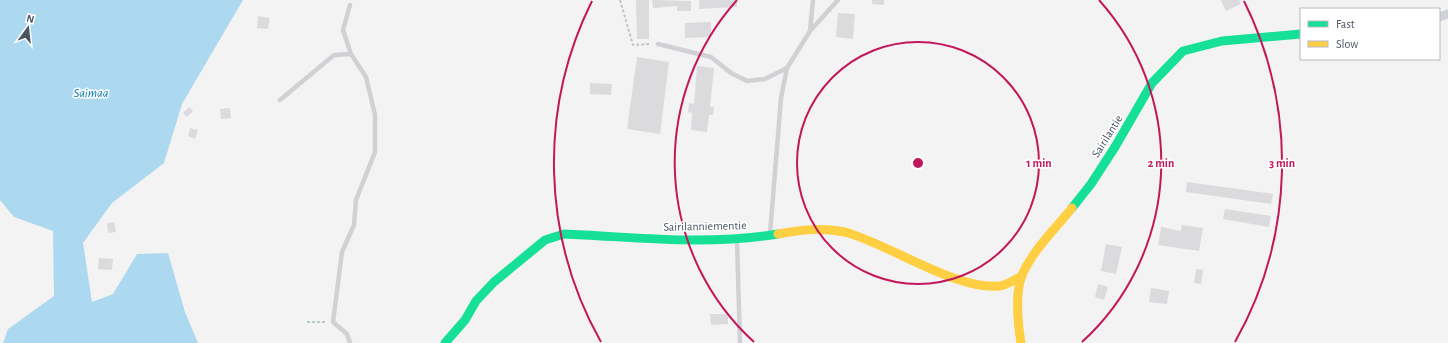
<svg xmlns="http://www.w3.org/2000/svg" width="1448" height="343" font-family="'Alegreya Sans',sans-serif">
	<rect width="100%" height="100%" fill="#f4f3f3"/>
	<path fill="#add9f0" d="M0 0H243L182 104 164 163 112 203 83 243 92 302 113 294 137 254 168 253 185 312 198 343H3L8 329 54 296 53 231 14 217 0 200Z"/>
	<path fill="#dbdbdd" d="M636 0H649V39H637Z
		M652 0 691 1V11H677V6L653 8Z
		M699 0H737V7L699 9Z
		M872 0H884V5L872 4Z
		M1221 0H1239L1241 4 1226 11Z
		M838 13 855 14 853 39 836 37Z
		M258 16 270 18 268 29 257 28Z
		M711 22V37L685 38V23Z
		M637 57 669 62 660 134 627 129Z
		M697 66 714 68 710 107H714L713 115H709L707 132 691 130 692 113 688 112 689 103 694 104Z
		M590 83 612 84 611 95 590 94Z
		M189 107 193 111 187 117 183 113Z
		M230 108 231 118 221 119 220 109Z
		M190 128 198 130 195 139 188 136Z
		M1187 182 1273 194 1271 204 1186 192Z
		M1225 209 1271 216 1269 227 1223 219Z
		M114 222 116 232 108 233 107 223Z
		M1182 225 1203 228 1199 251 1158 245 1161 227 1181 231Z
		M1106 244 1122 247 1116 274 1101 271Z
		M99 258 113 259 112 270 98 269Z
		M1196 269 1203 270 1201 284 1194 283Z
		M1098 284 1108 287 1104 300 1095 297Z
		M1151 288 1169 291 1167 304 1149 302Z
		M710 314H728V324L711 325Z"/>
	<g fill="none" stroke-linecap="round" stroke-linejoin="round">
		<path stroke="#bcc8c6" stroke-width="2" stroke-dasharray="3 2" stroke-linecap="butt" d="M620 0 633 45 651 44
			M307 322H326"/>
		<path stroke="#cfd1d4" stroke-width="4.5" d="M350 5 343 30 351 54
			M810 31 813 0
			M658 44 711 57 731 73 747 81 765 79 787 68
			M280 100 334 55 351 54 366 77 375 115V152L356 200 354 225 342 252 333 322 347 334 350 343
			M770 234 781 98 787 68 810 31 838 0
			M737 241 740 343"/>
		<path stroke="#cfd1d4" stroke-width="9" d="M1439 17 1448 14"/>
		<path stroke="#16e098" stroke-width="9" d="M1072 208 1091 184 1115 147 1152 83 1183 51 1222 41 1301 34
			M445 343 465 320 476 301 494 282 545 240 564 234C636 237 706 246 778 234"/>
		<path stroke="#ffcf43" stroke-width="9" d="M778 234C800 230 823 227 845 232 889 244 957 291 1000 286 1008 285 1015 279 1022 276
			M1021 343C1018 324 1015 293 1022 275 1033 250 1055 229 1072 208"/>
	</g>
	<g fill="none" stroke="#c2185b" stroke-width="2">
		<circle cx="918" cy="163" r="121"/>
		<path d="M754 342A243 243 0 0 1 737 0M1099 0A243 243 0 0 1 1082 342"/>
		<path d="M601 342A364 364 0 0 1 592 1M1244 1A364 364 0 0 1 1235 342"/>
	</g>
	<g text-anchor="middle" stroke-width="3" stroke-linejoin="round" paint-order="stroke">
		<g font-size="12" fill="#495361" stroke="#fff">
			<text transform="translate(1107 136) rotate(-58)" y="4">Sairilantie</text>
			<text transform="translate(705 226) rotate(-1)" y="4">Sairilanniementie</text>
		</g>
		<g font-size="13" font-style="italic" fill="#097ab4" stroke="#fff">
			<text x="91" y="97">Saimaa</text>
		</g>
	</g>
	<circle cx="918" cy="163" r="6" fill="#c2185b" stroke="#fff" stroke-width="2"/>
	<g font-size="12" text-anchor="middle" font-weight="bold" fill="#c2185b" stroke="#fff" stroke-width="3" stroke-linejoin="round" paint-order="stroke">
		<text x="1039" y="167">1 min</text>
		<text x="1161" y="167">2 min</text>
		<text x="1282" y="167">3 min</text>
	</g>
	<rect x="1300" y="8" width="140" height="52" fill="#ffffff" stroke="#b6bac0"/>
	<rect x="1308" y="21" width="20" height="6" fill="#16e098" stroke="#b6bac0"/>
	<text x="1336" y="28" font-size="12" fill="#495361">Fast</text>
	<rect x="1308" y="41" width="20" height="6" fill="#ffcf43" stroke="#b6bac0"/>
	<text x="1336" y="48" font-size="12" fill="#495361">Slow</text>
	<g transform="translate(28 28) rotate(15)" stroke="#ffffff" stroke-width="3" paint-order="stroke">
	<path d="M0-3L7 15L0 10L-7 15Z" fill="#495361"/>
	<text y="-6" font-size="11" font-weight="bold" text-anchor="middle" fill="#495361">N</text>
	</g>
</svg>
